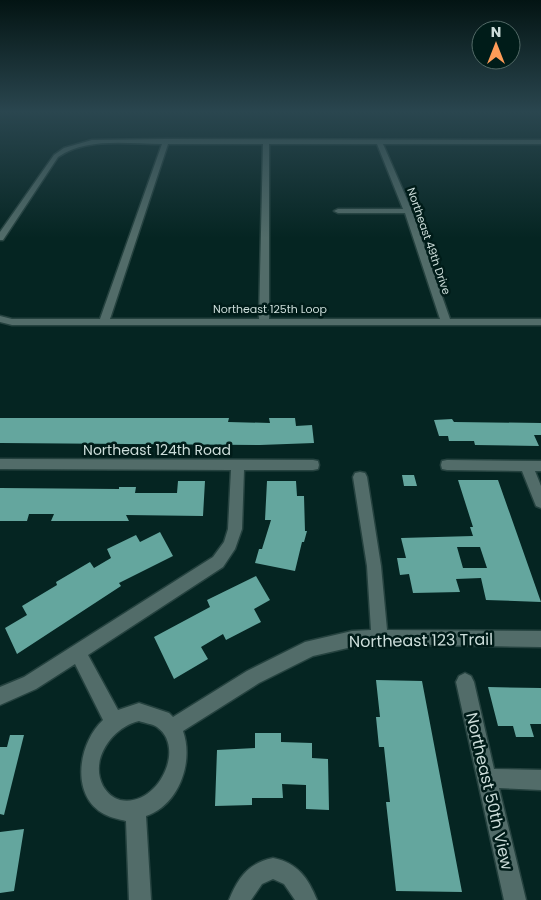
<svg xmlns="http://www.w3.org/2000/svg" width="541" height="900" font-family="Poppins,sans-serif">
	<rect width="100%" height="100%" fill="#052522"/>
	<path fill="#64a69e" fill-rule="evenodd" d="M0 418H229L228 422 270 423 269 418H295L296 426 312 425 314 443 260 445 0 443Z
		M452 419 454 422 541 423V435H534L539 446 475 445 474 441H449L448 436H439L434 420Z
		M402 475H414L417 486H404Z
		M458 480H498L541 602 486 600 481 578 456 579 460 592 413 593 409 574 400 575 397 558H406L401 538 473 536 470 527H473ZM457 547H480L487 568H463Z
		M178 481H205L203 516 126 515 129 521H51L54 514H29L27 521H0V488L119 489V487H136L135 493H177Z
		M267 481H296L297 496H304L305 531H307L304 542H302L295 571 255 563 259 549H262L271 520H265Z
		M160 532 173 556 119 583 121 586 17 654 5 628 27 615 22 606 57 585 56 582 90 562 94 568 111 558 107 549 136 535 140 542Z
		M256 576 270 600 254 609 261 622 226 640 223 634 201 647 208 659 174 679 154 637 210 607 207 600Z
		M376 680 422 681 462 892 396 891 386 802H390L384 747H379L376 717H380Z
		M488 687 541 688V724H530L534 737H516L513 726H498Z
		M255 733H281V742L312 743V758L328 759 329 810 306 809V785L282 784 283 798H252V805L215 806 217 750 255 748Z
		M10 735H24L4 815 0 814V747H7Z
		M24 829 14 891 0 893V832Z"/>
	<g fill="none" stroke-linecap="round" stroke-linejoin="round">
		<defs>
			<path id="minor" d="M166 139 541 140V144H383L412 211 450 319H541V325H12L0 322V316L12 319H100L162 144C128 144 87 137 58 157L3 240H0V232L54 155 64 148 92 140ZM168 144H263L259 319H110ZM269 144H377L403 209H338L334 211 338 213H405L440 319H269Z
				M0 459 313 460 318 461 319 465 318 469 313 470H244L242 529 235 549 223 567 88 655 118 710 139 703 169 713 173 717 247 671 305 642 352 631 371 630 367 566 353 477 355 473 360 472 365 473 367 477 381 566 387 630 541 631V647L433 645 352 647 313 656 259 683 183 731C194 762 179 805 146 816L151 900H129L126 821C119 819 111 818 104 814 70 796 78 743 103 720L75 664 36 689 0 705V687L24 677 213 557 224 542 228 529 231 470 0 469ZM139 721C144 723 153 724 157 727 187 748 157 808 120 800 113 798 107 793 103 786 89 759 113 727 139 721Z
				M447 460 541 461V471H535L541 486V508L536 506 522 471 447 470 442 469 441 465 442 461Z
				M465 673 471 676 474 682 494 769 541 770V790L499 788 526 900H504L456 682 459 676Z
				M273 858C298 863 308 878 317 900H295L284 884 273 879 262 884 251 900H229C238 878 248 863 273 858Z"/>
		</defs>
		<use href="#minor" stroke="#25423f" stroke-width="3"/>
		<use href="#minor" fill="#526c69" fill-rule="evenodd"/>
	</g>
	<linearGradient id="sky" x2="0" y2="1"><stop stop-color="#031413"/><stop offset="0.47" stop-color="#2a464f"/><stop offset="1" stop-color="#2a464f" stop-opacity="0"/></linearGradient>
	<rect width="541" height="238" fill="url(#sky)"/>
	<g text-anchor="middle" stroke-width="5" stroke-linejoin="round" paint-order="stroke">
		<g font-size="11" fill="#ccddda" stroke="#001c19">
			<text transform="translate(429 241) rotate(71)" y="4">Northeast 49th Drive</text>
			<text x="270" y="313">Northeast 125th Loop</text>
		</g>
		<g font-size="14" fill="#ccddda" stroke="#001c19">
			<text x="157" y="455">Northeast 124th Road</text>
		</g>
		<g font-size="16" fill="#ccddda" stroke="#001c19">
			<text transform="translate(421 640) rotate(-1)" y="6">Northeast 123 Trail</text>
			<text transform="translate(490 791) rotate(77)" y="6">Northeast 50th View</text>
		</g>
	</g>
	<g transform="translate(496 45)"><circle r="24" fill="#001c19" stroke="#526966"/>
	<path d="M0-4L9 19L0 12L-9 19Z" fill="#fe9c58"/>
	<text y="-8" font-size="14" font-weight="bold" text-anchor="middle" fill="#ccddda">N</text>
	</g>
</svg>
